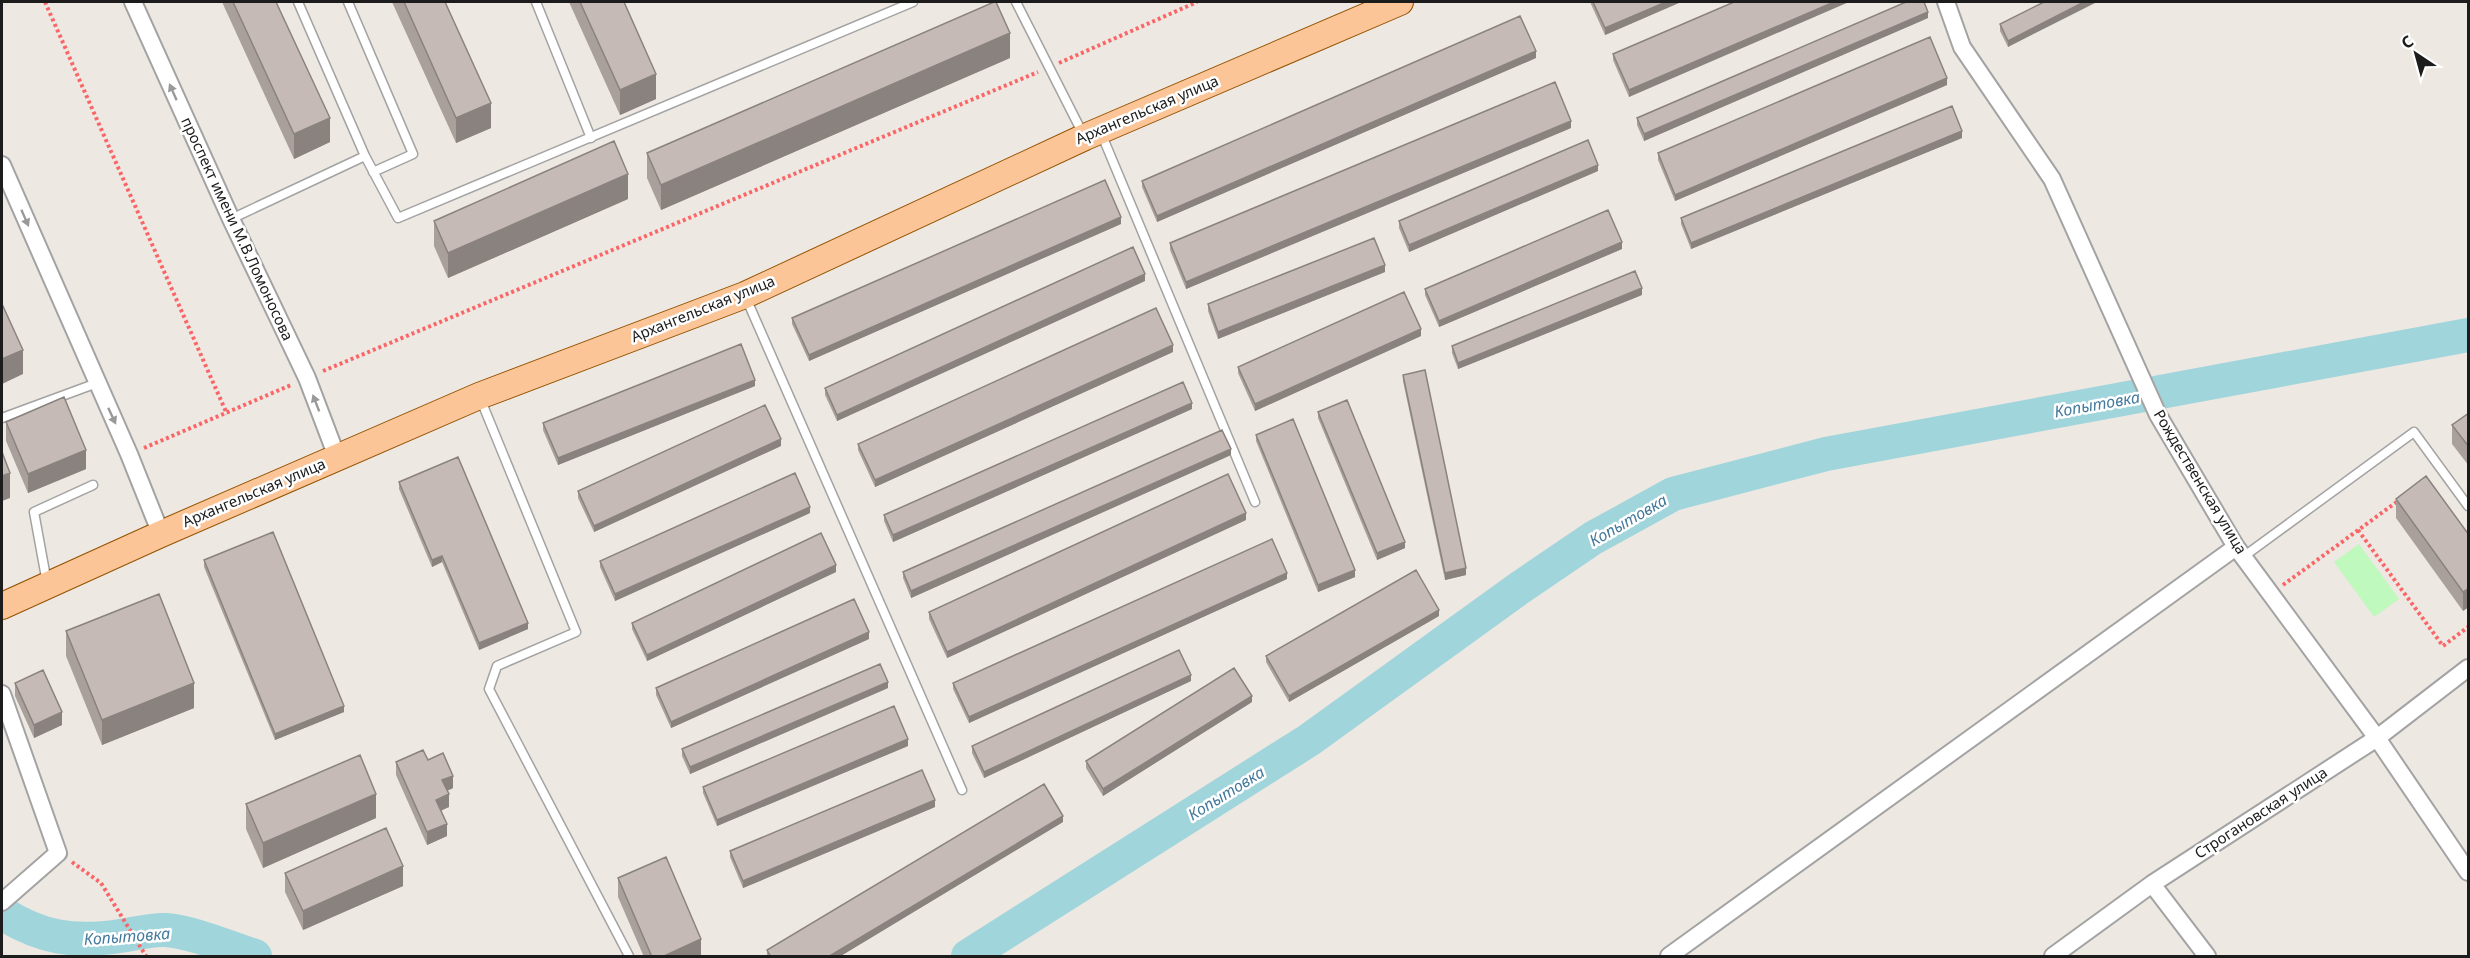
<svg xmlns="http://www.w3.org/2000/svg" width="2470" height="958" font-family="'Noto Sans',sans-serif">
	<rect width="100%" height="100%" fill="#ede8e1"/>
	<path fill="#bff9bd" d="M2359 544 2399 599 2374 617 2334 562Z"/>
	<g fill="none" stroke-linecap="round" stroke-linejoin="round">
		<path stroke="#a1d5dc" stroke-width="34" d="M2 913C41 938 74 943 120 936 135 934 152 929 166 930 196 933 226 947 255 956
			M968 956 1309 740 1518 589 1593 538 1673 494 1826 454 2468 335"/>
		<defs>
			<path id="service" d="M298 2 365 156
				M348 2 413 154 373 172
				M536 2 591 138
				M1016 2 1083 134
				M1101 133 1255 502
				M231 219 365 156 398 218 913 2
				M746 298 962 790
				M480 398 576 632 497 666 489 689 629 956
				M2 418 97 383
				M2243 557 2414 432 2468 506
				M47 583 34 512 93 485"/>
			<path id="minor" d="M133 2 231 219 307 378 337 457
				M1946 2 1962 47 2052 179 2158 415 2236 547 2377 738 2468 872
				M2 165 129 454 161 534
				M2 694 58 853 2 902
				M2152 884 2207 956
				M1669 956 2236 547
				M2053 956 2152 884 2377 738 2468 668"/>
			<path id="primary" d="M2 606 161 534 479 396 745 295 1085 137 1400 2"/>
		</defs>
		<use href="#service" stroke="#a3a3a3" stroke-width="11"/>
		<use href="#minor" stroke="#a3a3a3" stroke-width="20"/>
		<use href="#primary" stroke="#945200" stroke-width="28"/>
		<path stroke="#fa6668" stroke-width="4" stroke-dasharray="3 3" stroke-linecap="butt" d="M45 2 227 414
			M1059 63 1197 2
			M323 371 1038 72
			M144 448 291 385
			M2358 530 2443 646 2468 627
			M2283 585 2398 501
			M72 862 101 883 146 956"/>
		<use href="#service" stroke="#fff" stroke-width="8"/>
		<use href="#minor" stroke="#fff" stroke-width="16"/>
		<use href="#primary" stroke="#fcc598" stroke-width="26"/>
	</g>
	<path fill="#a9a09c" d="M222 2H276L330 142 294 159Z
		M392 2H445L491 128 456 143Z
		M569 2H624L656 99 620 115Z
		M1590 2H1681L1605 35Z
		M1734 2 1629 97 1613 60V54Z
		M2044 2 2008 47 2000 31V24Z
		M1928 18 1644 141 1637 125V118Z
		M1010 58 661 210 647 178V153Z
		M1536 58 1157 222 1142 187V181Z
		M1947 85 1675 201 1658 160V153Z
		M1571 128 1186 289 1170 250V243Z
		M1962 138 1691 249 1681 224V218Z
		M1598 171 1409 252 1399 228V221Z
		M628 199 448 278 434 246V221Z
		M1121 224 809 361 792 324V318Z
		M1622 249 1439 327 1425 295V289Z
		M1385 272 1218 339 1208 311V304Z
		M1145 281 837 421 825 395V388Z
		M1642 295 1458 369 1452 353V346Z
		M1421 336 1255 411 1238 373V367Z
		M1173 352 875 487 858 450V444Z
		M1403 375 1466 575 1445 580 1403 381Z
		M755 386 558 465 543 430V423Z
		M1192 409 893 542 884 521V515Z
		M1318 412 1405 548 1377 560 1318 418Z
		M2469 413V466L2452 444V425Z
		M6 422 86 469 28 493 6 441Z
		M1256 435 1355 577 1318 592 1256 441Z
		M781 446 594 532 578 498V491Z
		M1231 455 911 598 903 578V572Z
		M399 482 528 629 479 650 442 562 432 567 399 489Z
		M2396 499 2469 535 2463 611 2396 518Z
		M810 513 615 601 600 567V561Z
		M1246 520 947 658 929 619V612Z
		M204 560 344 712 275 740 204 567Z
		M836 572 647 661 632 629V623Z
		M1287 579 969 723 953 689V683Z
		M1439 616 1289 702 1266 662V656Z
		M66 631 194 708 102 745 66 656Z
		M869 639 671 728 656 695V688Z
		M1191 681 984 778 972 753V746Z
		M15 683 62 725 34 738 15 696Z
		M888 688 690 774 682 756V749Z
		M1252 702 1103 796 1086 768V761Z
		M908 746 717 826 703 793V787Z
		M428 760 453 788 447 791 449 807 441 810 447 836 427 845 396 775V762Z
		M246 804 376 818 263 868 246 829Z
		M935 807 743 888 730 857V851Z
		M1063 822 839 957 767 956V950Z
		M285 873 403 886 303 930 285 892Z
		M618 878 701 957H644L618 897Z"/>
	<path fill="#8a827f" d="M1666 2H1681L1605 35V28Z
		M1834 2H1849L1629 97V90Z
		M2084 2H2097L2008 47V41Z
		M1928 12V18L1644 141V134Z
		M1010 33V58L661 210V185Z
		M1536 51V58L1157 222V216Z
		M656 74V99L620 115V90Z
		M1947 78V85L1675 201V195Z
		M491 103V128L456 143V118Z
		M330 118V142L294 159V134Z
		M1571 121V128L1186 289V282Z
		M1962 131V138L1691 249V243Z
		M1598 165V171L1409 252V245Z
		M628 174V199L448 278V253Z
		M1121 217V224L809 361V355Z
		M1622 242V249L1439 327V321Z
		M1385 265V272L1218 339V332Z
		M1145 274V281L837 421V415Z
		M1642 288V295L1458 369V363Z
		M1421 329V336L1255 411V404Z
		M1173 345V352L875 487V480Z
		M23 350V374L2 384V359Z
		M755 380V386L558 465V458Z
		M1192 403V409L893 542V535Z
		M781 439V446L594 532V526Z
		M1231 449V455L911 598V591Z
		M86 450V469L28 493V474Z
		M10 473V498L2 501V476Z
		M810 507V513L615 601V594Z
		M1246 513V520L947 658V652Z
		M1405 542V548L1377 560V553Z
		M442 556V562L432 567V560Z
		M836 565V572L647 661V655Z
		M1466 568V575L1445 580V573Z
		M1355 570V577L1318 592V585Z
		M1287 573V579L969 723V717Z
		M2469 588V607L2463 611V592Z
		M1439 610V616L1289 702V696Z
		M528 623V629L479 650V643Z
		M869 632V639L671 728V722Z
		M1191 675V681L984 778V772Z
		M888 682V688L690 774V767Z
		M194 683V708L102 745V720Z
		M1252 696V702L1103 796V789Z
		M344 706V712L275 740V734Z
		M62 712V725L34 738V725Z
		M908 739V746L717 826V820Z
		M453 776V788L442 793V780Z
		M376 794V818L263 868V843Z
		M449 794V807L436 813V800Z
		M935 800V807L743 888V881Z
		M1063 816V822L839 957H828Z
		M447 824V836L427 845V832Z
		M403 866V886L303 930V911Z
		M701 939V957H662Z"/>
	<path fill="#c5bab5" stroke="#8a827f" stroke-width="1.5" d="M233 2H276L330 118 294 134Z
		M404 2H445L491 103 456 118Z
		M580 2H624L656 74 620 90Z
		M994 2H996L1010 33 661 185 647 153Z
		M1593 2H1666L1605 28Z
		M1734 2H1834L1629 90 1613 54Z
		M1906 2H1924L1928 12 1644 134 1637 118Z
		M2044 2H2084L2008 41 2000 24Z
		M1520 16 1536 51 1157 216 1142 181Z
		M1930 37 1947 78 1675 195 1658 153Z
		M1555 82 1571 121 1186 282 1170 243Z
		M1952 106 1962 131 1691 243 1681 218Z
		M1588 140 1598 165 1409 245 1399 221Z
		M614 141 628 174 448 253 434 221Z
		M1105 180 1121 217 809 355 792 318Z
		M1608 210 1622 242 1439 321 1425 289Z
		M1374 238 1385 265 1218 332 1208 304Z
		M1133 247 1145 274 837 415 825 388Z
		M1635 271 1642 288 1458 363 1452 346Z
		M1404 292 1421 329 1255 404 1238 367Z
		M2 304 23 350 2 359Z
		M1156 308 1173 345 875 480 858 444Z
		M741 344 755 380 558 458 543 423Z
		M1425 370 1466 568 1445 573 1403 375Z
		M1183 382 1192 403 893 535 884 515Z
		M64 397 86 450 28 474 6 422Z
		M1347 400 1405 542 1377 553 1318 412Z
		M765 405 781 439 594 526 578 491Z
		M2469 413V447L2452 425Z
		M1293 419 1355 570 1318 585 1256 435Z
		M1222 430 1231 449 911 591 903 572Z
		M2 452 10 473 2 476Z
		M458 457 528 623 479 643 442 556 432 560 399 482Z
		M795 473 810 507 615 594 600 561Z
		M1228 474 1246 513 947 652 929 612Z
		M2426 476 2469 535V588L2463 592 2396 499Z
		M273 532 344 706 275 734 204 560Z
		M821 533 836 565 647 655 632 623Z
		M1272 539 1287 573 969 717 953 683Z
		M1416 570 1439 610 1289 696 1266 656Z
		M159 594 194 683 102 720 66 631Z
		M854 599 869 632 671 722 656 688Z
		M1179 650 1191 675 984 772 972 746Z
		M880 664 888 682 690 767 682 749Z
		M1234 668 1252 696 1103 789 1086 761Z
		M43 670 62 712 34 725 15 683Z
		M894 706 908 739 717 820 703 787Z
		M423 750 428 760 443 753 453 776 442 780 449 794 436 800 447 824 427 832 396 762Z
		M360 755 376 794 263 843 246 804Z
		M922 770 935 800 743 881 730 851Z
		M1044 784 1063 816 828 957H771L767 950Z
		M386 828 403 866 303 911 285 873Z
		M666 857 701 939 662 957H652L618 878Z"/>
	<defs><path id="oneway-solid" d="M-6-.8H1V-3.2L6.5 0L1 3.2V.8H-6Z" transform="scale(1.5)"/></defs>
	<g fill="#999">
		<use href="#oneway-solid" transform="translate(173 92) rotate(-114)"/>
		<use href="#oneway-solid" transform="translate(25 218) rotate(66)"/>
		<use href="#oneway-solid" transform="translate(316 403) rotate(-111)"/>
		<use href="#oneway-solid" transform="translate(112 416) rotate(65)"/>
	</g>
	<g text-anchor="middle" stroke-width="5" stroke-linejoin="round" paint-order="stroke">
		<g font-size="15" fill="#1c1c1c" stroke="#fff">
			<text transform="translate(1147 110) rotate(-23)" y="5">Архангельская улица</text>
			<text transform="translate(237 229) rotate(65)" y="5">проспект имени М.В.Ломоносова</text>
			<text transform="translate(703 309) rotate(-22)" y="5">Архангельская улица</text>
			<text transform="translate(2200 482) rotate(59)" y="5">Рождественская улица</text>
			<text transform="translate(254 493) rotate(-23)" y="5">Архангельская улица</text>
			<text transform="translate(2261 813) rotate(-33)" y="5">Строгановская улица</text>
		</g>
		<g font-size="16" font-style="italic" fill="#43799c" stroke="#fff">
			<text transform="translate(2097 404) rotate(-10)" y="6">Копытовка</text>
			<text transform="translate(1628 520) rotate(-30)" y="6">Копытовка</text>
			<text transform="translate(1226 793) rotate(-32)" y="6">Копытовка</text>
			<text transform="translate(127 936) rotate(-4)" y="6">Копытовка</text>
		</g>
	</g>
	<rect width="2470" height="958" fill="none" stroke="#1c1c1c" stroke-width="6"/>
	<g transform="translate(2416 54) rotate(324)" stroke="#ffffff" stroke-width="4.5" paint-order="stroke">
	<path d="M0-4.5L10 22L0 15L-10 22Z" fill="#1c1c1c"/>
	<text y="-9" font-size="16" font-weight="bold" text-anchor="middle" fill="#1c1c1c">С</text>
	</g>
</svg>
